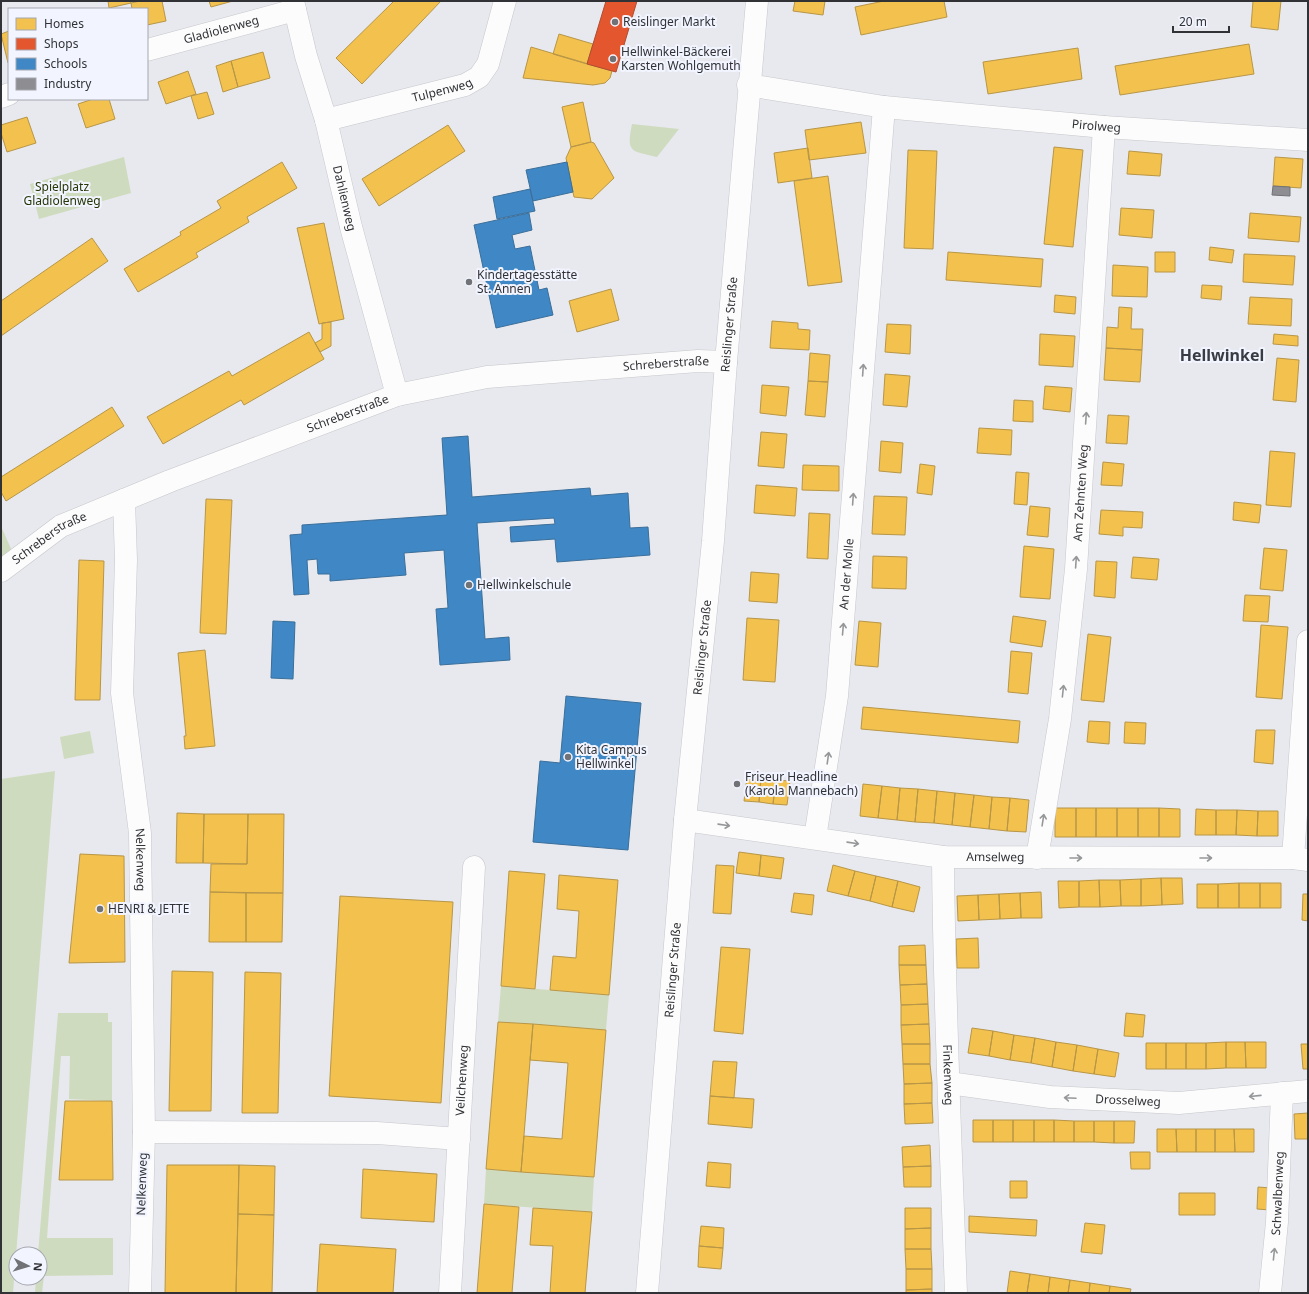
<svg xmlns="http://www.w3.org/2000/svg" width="1309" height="1294" font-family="'Noto Sans',sans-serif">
	<rect width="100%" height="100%" fill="#e8e9ee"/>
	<path fill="#cfdbbf" d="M632 124 679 129 657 157C631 151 626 153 632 124Z
		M124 157 131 193 39 219 30 184Z
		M1 526 16 560 1 571Z
		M90 731 94 753 64 759 60 737Z
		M55 771 13 1293H1V779Z
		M501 986 609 995 606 1030 498 1022Z
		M58 1013H108V1022H112V1101L69 1099 70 1056H61L47 1238H113V1275L44 1276 42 1293H35L36 1278H40V1254H38Z
		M486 1169 594 1177 592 1212 484 1204Z"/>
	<path fill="#f2c14e" stroke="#b89647" d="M108 1H130L131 3 109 8Z
		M140 1H162L166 21 147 25V9H132L131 3Z
		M209 1H233L211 7Z
		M394 1H441L362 84 336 58Z
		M795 1H825L823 15 793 11Z
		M884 1H944L947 17 861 35 855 7Z
		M1253 1H1281L1278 30 1251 27Z
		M9 31V62L8 63 1 34Z
		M559 34 593 44 587 64 553 54Z
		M1249 44 1254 74 1120 95 1115 66Z
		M531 47 612 71 610 78 605 83 593 85 523 78Z
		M1078 48 1082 79 988 94 983 62Z
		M263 52 270 78 238 87 231 61Z
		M231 61 238 87 223 92 216 66Z
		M188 71 196 94 166 104 158 82Z
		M207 92 214 114 198 119 191 96Z
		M93 99H109L115 119 86 128 78 104Z
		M583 102 591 142 571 147 562 107Z
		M27 117 36 143 7 152 1 133V125Z
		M861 122 866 153 809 160 805 130Z
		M448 125 465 151 379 206 362 179Z
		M591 142 594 143 614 178 592 199 574 197 566 158 571 147Z
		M1054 147 1083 150 1073 247 1044 244Z
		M808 148 812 178 778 183 774 153Z
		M908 150 937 151 933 249 904 248Z
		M1129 151 1162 154 1160 176 1127 174Z
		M1275 157 1303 159 1301 188 1273 186Z
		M282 162 297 188 247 217 249 222 196 253 198 257 138 292 124 269 181 235 180 232 221 208 217 201Z
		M828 176 842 282 808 286 794 181Z
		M1121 208 1154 210 1152 238 1119 235Z
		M1250 213 1301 217 1299 242 1248 238Z
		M324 223 344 319 319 324 297 228Z
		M92 238 108 261 1 336V301Z
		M1210 247 1234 250 1232 263 1209 260Z
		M948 252 1043 259 1041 287 946 280Z
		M1155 252H1175V272H1155Z
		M1244 254 1295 256 1293 285 1243 282Z
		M1113 265 1148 267 1147 297 1112 296Z
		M1202 285 1222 286 1221 300 1201 298Z
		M611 289 619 320 577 332 569 301Z
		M1055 295 1076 297 1075 314 1054 312Z
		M1250 297 1292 299 1291 326 1248 324Z
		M1119 307 1132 308 1131 329H1143L1142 350 1106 348 1107 327 1118 328Z
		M772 321 798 323V329L810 330 809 350 770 348Z
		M331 322V346L320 352 315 343 322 339V323Z
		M887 324 911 325 910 354 885 352Z
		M309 332 324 359 244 405 241 400 163 444 147 417 229 371 232 376Z
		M1040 334 1075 336 1073 367 1039 365Z
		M1274 334 1298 336V346L1273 344Z
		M1106 348 1142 350 1140 382 1104 380Z
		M810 353 830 355 828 382 808 381Z
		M1277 358 1299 360 1296 402 1273 400Z
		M885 374 910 376 907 407 883 405Z
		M808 381 828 382 825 417 805 415Z
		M762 385 789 387 786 416 760 413Z
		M1045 386 1072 388 1070 412 1043 409Z
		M1014 400 1033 401V422L1013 421Z
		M112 407 124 426 6 501 1 492V477Z
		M1108 415 1129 416 1127 444 1106 443Z
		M979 428 1012 430 1011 455 977 453Z
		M761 432 787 434 784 468 758 466Z
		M881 441 903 443 901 473 879 471Z
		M1270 451 1295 453 1291 507 1266 505Z
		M1103 462 1124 464 1122 486 1101 485Z
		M920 464 935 466 932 495 917 493Z
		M803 465 839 466V491L802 490Z
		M1016 472 1029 473 1027 505 1014 504Z
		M756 485 797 488 795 516 754 513Z
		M874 496 907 497 905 535 872 534Z
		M206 499 232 500 226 634 200 633Z
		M1234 502 1261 505 1259 523 1233 520Z
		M1030 506 1050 508 1048 537 1027 535Z
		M1101 510 1143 512 1142 528 1123 527V536L1099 534Z
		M809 513 830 514 828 559 807 558Z
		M1024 546 1054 549 1050 599 1020 597Z
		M1264 548 1287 550 1283 591 1260 589Z
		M873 556 907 557 906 589 872 588Z
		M1133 557 1159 559 1157 580 1131 578Z
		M79 560 104 561 100 700H75Z
		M1096 561 1117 562 1115 598 1094 596Z
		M751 572 779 574 777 603 749 601Z
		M1245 595 1270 596 1268 622 1243 621Z
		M1013 616 1046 621 1042 647 1010 642Z
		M747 618 779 620 775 682 743 680Z
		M859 621 881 623 878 667 855 665Z
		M1261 625 1288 627 1282 699 1256 697Z
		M1088 634 1111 637 1104 702 1081 700Z
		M205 650 215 746 185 749 184 736H186L178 653Z
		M1011 651 1032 653 1028 694 1008 692Z
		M863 707 1020 721 1018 743 861 729Z
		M1089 721 1110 722 1109 744 1087 742Z
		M1125 722 1146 723 1145 744 1124 743Z
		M1256 730H1275L1273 764 1254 762Z
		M747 777 761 778 759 802 744 801Z
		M761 778 776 780 773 804 759 802Z
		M776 780 790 781 787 805 773 804Z
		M863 784 882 786 878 818 860 816Z
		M882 786 900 788 897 820 878 818Z
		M900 788 918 789 915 822 897 820Z
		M918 789 937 791 934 823 915 822Z
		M937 791 955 793 952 825 934 823Z
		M955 793 974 795 970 827 952 825Z
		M974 795 992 797 989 829 970 827Z
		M992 797 1010 798 1007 831 989 829Z
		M1010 798 1029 800 1026 832 1007 831Z
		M1055 808H1076V837H1055Z
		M1076 808H1096V837H1076Z
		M1096 808H1117V837H1096Z
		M1117 808H1138V837H1117Z
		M1138 808H1159V837H1138Z
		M1159 808 1180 809V837H1159Z
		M1196 809 1216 810V835H1195Z
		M1216 810H1237L1236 835H1216Z
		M1237 810 1258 811 1257 836 1236 835Z
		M1258 811H1278V836H1257Z
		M177 813 204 814 203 863H176Z
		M204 814H248L247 864 203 863Z
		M248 814H284L283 893 210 892 211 864H247Z
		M739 852 761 855 759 876 736 873Z
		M80 854 124 856 125 962 69 963Z
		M761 855 784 858 781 879 759 876Z
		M716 865 734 866 731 914 713 913Z
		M833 865 855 871 848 896 827 891Z
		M509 871 545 874 535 989 501 986Z
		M855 871 876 876 870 901 848 896Z
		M559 875 618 880 609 995 550 990 553 956 576 958 579 911 557 909Z
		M876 876 898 881 892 907 870 901Z
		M1161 878H1182L1183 904 1162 905Z
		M1161 878 1162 905 1141 906V879Z
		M1141 879V906H1121L1120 880Z
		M1099 880H1120L1121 906 1100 907Z
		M1099 880 1100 907H1079V881Z
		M898 881 920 887 914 912 892 907Z
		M1058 881H1079V907L1059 908Z
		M1239 883H1260V908H1239Z
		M1239 883V908H1218V884Z
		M1260 883H1281V908H1260Z
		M1197 884H1218V908H1197Z
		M210 892 246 893V942H209Z
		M1041 892 1042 918H1021L1020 893Z
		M246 893H283L282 942H246Z
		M794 893 814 895 812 915 791 912Z
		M1020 893 1021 918 1000 919 999 894Z
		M999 894 1000 919 979 920 978 895Z
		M1303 894H1308V921L1302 920Z
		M978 895 979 920 958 921 957 896Z
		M340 896 453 902 441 1103 329 1096Z
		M978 938 979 968H957L956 939Z
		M925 945 926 965H899V946Z
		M721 947 750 949 743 1034 714 1031Z
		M899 965H926L927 984 900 985Z
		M172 971 213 972 211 1111H169Z
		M245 972 281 973 278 1113H242Z
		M927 984 928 1004 901 1005 900 985Z
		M928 1004 929 1024 901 1025V1005Z
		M1126 1013 1145 1015 1143 1037 1124 1036Z
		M498 1022 533 1024 521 1172 486 1169Z
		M533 1024 606 1030 594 1177 521 1172 524 1136 562 1139 568 1063 530 1060Z
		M929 1024 930 1044H902L901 1025Z
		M972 1028 993 1031 989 1056 968 1053Z
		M993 1031 1014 1035 1010 1060 989 1056Z
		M1014 1035 1035 1038 1031 1063 1010 1060Z
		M1035 1038 1056 1042 1052 1067 1031 1063Z
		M1056 1042 1077 1045 1073 1071 1052 1067Z
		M1226 1042V1068L1206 1069V1043Z
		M1226 1042H1245L1246 1068H1226Z
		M1245 1042H1266V1068H1246Z
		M1146 1043H1166V1069H1146Z
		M1166 1043H1186V1069H1166Z
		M1186 1043H1206V1069H1186Z
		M902 1044H930V1064H903Z
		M1301 1044H1308V1069H1303Z
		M1077 1045 1098 1049 1094 1074 1073 1071Z
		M1098 1049 1119 1053 1115 1077 1094 1074Z
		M713 1061 737 1062 734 1098 710 1096Z
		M903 1064H930L932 1083 904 1084Z
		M932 1083V1103L904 1104V1084Z
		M710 1096 754 1099 752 1128 708 1124Z
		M65 1101H112L113 1180H59Z
		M932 1103 933 1123 905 1124 904 1104Z
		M1308 1113V1139H1295L1294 1114Z
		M973 1120H993V1142H973Z
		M993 1120H1013V1142H993Z
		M1013 1120H1034V1142H1013Z
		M1034 1120H1054V1142H1034Z
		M1054 1120 1074 1121V1142H1054Z
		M1074 1121H1094V1142H1074Z
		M1094 1121H1114V1143L1094 1142Z
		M1114 1121H1135L1134 1143H1114Z
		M1157 1129H1176L1177 1152H1157Z
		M1176 1129H1196V1152H1177Z
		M1196 1129H1215V1152H1196Z
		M1215 1129H1234L1235 1152H1215Z
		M1234 1129H1254V1152H1235Z
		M930 1145 931 1166 903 1167 902 1147Z
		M1130 1152H1150V1169H1131Z
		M708 1162 731 1164 730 1188 706 1186Z
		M167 1165H239L236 1293H165Z
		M239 1165 275 1166 274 1215 238 1214Z
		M931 1166V1187H904L903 1167Z
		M363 1169 437 1174 434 1222 361 1218Z
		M1010 1181H1027V1198H1010Z
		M1258 1187 1271 1188 1270 1210 1257 1209Z
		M1179 1193H1215V1215H1179Z
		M484 1204 519 1207 512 1293H477Z
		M533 1208 592 1212 585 1293H550L553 1246 530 1245Z
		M905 1208H931V1228L905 1229Z
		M238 1214 274 1215 272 1293H236Z
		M969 1216 1037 1220 1036 1236 969 1232Z
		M1085 1223 1105 1225 1102 1254 1081 1252Z
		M701 1226 724 1228 723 1248 699 1246Z
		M931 1228V1249H905V1229Z
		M320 1244 396 1249 393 1293H317Z
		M699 1246 723 1248 721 1269 698 1267Z
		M905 1249H931L932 1269H906Z
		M906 1269H932V1289L906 1290Z
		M1010 1271 1030 1274 1027 1293H1007Z
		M1030 1274 1050 1277 1048 1293H1027Z
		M1050 1277 1070 1280 1068 1293H1048Z
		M1070 1280 1090 1283 1089 1293H1068Z
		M1090 1283 1110 1286 1109 1293H1089Z
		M1110 1286 1131 1289 1130 1293H1109Z
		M932 1289V1293H906V1290Z"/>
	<path fill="#e4572e" stroke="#ae4c30" d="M606 1H637L616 72 587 64Z"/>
	<path fill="#3f88c5" stroke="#3b6e9a" d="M567 162 573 192 533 201 526 170Z
		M530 189 535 211 497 219 493 197Z
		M529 213 532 230 512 235 515 249 530 246 539 290 547 288 553 315 496 328 474 225Z
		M468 436 472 497 590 488 591 496 628 493 630 528 648 527 650 555 557 562 555 539 511 542 510 527 555 524 554 518 477 523 485 639 509 637 510 660 440 665 436 609 448 608 444 550 404 553 406 575 330 581V574H318L317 559 307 560 309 594 294 595 290 535 302 534V525L447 515 442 438Z
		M273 621 295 622 293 679 271 678Z
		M566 696 641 703 628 850 533 842 540 761 560 763Z"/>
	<path fill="#8d8d92" stroke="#717276" d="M1273 186 1290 187V196L1272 195Z"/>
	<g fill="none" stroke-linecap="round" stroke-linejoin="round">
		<defs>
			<g id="minor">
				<path id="s1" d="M293 1 306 56 326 120 351 227 397 395"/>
				<path id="s2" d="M147 50 295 10"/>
				<path id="s3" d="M748 85 884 107 1104 127 1308 140"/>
				<path d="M1 97 9 94"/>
				<path id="s4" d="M326 120 465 85 479 77 488 64 505 1"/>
				<path id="s5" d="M124 500 126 560 122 693 140 833 144 1132 140 1293"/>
				<path id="s6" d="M1 571 61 526 170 481 397 395 487 377 698 361 726 362"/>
				<path id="s7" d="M685 820 943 857 1293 858 1308 860"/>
				<path id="s8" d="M815 838 837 696 884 107"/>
				<path id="s9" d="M943 857C944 1002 951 1148 956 1293"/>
				<path id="s10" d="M1037 858 1060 719 1076 569 1104 127"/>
				<path d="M1293 858 1308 641"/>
				<path id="s11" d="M949 1083 1050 1097 1179 1103 1308 1091"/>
				<path d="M144 1132 377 1133 459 1139"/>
				<path id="s12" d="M450 1293 474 867"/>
				<path id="s13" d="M647 1293 685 820 713 541 726 362 757 1"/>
				<path id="s14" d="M1270 1293 1277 1222 1282 1093"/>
			</g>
		</defs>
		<use href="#minor" stroke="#c6c7cb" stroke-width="23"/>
		<use href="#minor" stroke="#fcfcfc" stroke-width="22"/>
	</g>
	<defs><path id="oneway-shaft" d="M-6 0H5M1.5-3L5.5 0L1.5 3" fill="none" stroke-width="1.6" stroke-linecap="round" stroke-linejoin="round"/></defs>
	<g stroke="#969799">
		<use href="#oneway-shaft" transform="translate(863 370) rotate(-86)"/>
		<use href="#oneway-shaft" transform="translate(1086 418) rotate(-86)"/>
		<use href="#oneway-shaft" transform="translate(853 499) rotate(-86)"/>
		<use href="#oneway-shaft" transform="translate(1076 562) rotate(-86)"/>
		<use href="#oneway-shaft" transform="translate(843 629) rotate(-85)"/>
		<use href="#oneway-shaft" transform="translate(1063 691) rotate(-84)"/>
		<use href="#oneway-shaft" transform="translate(828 758) rotate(-82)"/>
		<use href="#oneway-shaft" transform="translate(1043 820) rotate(-81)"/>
		<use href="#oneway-shaft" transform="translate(724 825) rotate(8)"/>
		<use href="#oneway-shaft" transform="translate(853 843) rotate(8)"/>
		<use href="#oneway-shaft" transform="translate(1076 858)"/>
		<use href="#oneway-shaft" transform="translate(1206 858)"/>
		<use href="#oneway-shaft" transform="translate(1255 1096) rotate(174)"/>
		<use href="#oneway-shaft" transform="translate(1070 1098) rotate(-177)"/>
		<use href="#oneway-shaft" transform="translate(1274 1254) rotate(-84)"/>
	</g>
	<g fill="#717276" stroke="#f2f5ff" stroke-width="1.5">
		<circle cx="615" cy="22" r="4"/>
		<circle cx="613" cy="59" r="4"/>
		<circle cx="469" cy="282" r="4"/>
		<circle cx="469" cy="585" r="4"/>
		<circle cx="568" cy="757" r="4"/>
		<circle cx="737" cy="784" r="4"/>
		<circle cx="100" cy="909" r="4"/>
	</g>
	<g text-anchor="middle" stroke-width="4" stroke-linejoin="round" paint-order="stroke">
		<g font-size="12" fill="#313236" stroke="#f2f5ff" text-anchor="start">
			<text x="623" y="26">Reislinger Markt</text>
			<text x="621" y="56">Hellwinkel-Bäckerei<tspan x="621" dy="14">Karsten Wohlgemuth</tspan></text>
			<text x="477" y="279">Kindertagesstätte<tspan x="477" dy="14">St. Annen</tspan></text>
			<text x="477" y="589">Hellwinkelschule</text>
			<text x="576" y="754">Kita Campus<tspan x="576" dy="14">Hellwinkel</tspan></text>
			<text x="745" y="781">Friseur Headline<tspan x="745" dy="14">(Karola Mannebach)</tspan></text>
			<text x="108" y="913">HENRI &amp; JETTE</text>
		</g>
		<g font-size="12" fill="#313236" stroke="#f2f5ff">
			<text dy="4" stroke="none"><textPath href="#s2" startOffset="77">Gladiolenweg</textPath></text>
			<text dy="4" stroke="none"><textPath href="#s4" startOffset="120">Tulpenweg</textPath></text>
			<text dy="4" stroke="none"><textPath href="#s3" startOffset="351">Pirolweg</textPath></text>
			<text dy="4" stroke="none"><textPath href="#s1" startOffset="204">Dahlienweg</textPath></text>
			<text dy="4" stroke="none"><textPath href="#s13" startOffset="972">Reislinger Straße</textPath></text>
			<text dy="4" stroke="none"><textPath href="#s6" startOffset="707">Schreberstraße</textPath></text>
			<text dy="4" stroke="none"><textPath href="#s6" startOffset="383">Schreberstraße</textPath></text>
			<text dy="4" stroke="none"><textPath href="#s10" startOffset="368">Am Zehnten Weg</textPath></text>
			<text dy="4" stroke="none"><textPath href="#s6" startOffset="59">Schreberstraße</textPath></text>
			<text dy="4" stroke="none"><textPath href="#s8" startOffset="266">An der Molle</textPath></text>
			<text dy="4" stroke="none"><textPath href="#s13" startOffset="648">Reislinger Straße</textPath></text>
			<text dy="4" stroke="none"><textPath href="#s7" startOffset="313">Amselweg</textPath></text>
			<text dy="4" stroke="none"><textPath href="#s5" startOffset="361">Nelkenweg</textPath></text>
			<text dy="4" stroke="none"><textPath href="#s13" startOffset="324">Reislinger Straße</textPath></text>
			<text dy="4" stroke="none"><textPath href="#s9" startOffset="218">Finkenweg</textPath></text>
			<text dy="4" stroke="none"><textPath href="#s12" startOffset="213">Veilchenweg</textPath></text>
			<text dy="4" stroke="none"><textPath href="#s11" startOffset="180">Drosselweg</textPath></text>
			<text transform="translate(142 1184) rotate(-88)" y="4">Nelkenweg</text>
			<text dy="4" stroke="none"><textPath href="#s14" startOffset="100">Schwalbenweg</textPath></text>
		</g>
		<g font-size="12" fill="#273605" stroke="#f2f5ff">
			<text x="62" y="191">Spielplatz<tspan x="62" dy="14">Gladiolenweg</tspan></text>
		</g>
		<g font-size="16" font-weight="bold" fill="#3a3c43" stroke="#f2f5ff">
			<text x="1222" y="361">Hellwinkel</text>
		</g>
	</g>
	<rect width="1309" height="1294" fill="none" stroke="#313236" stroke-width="4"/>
	<rect x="8" y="8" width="140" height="92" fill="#f2f5ff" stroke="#a5a7af"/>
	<rect x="16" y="18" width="20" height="12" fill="#f2c14e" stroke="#a5a7af"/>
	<text x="44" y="28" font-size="12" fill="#313236">Homes</text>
	<rect x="16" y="38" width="20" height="12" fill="#e4572e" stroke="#a5a7af"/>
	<text x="44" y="48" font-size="12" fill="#313236">Shops</text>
	<rect x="16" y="58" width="20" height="12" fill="#3f88c5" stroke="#a5a7af"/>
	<text x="44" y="68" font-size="12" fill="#313236">Schools</text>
	<rect x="16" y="78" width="20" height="12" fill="#8d8d92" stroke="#a5a7af"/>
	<text x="44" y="88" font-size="12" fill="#313236">Industry</text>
	<g transform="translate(28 1266) rotate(95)"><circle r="19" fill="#f2f5ff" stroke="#a5a7af"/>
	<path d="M0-3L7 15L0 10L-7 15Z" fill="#717276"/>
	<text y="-6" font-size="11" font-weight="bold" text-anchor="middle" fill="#313236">N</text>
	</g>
	<path d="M1173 26v6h56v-6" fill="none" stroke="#313236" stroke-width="2"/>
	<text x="1179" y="26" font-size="12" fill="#313236" stroke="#f2f5ff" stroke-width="3" paint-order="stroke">20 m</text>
</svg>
